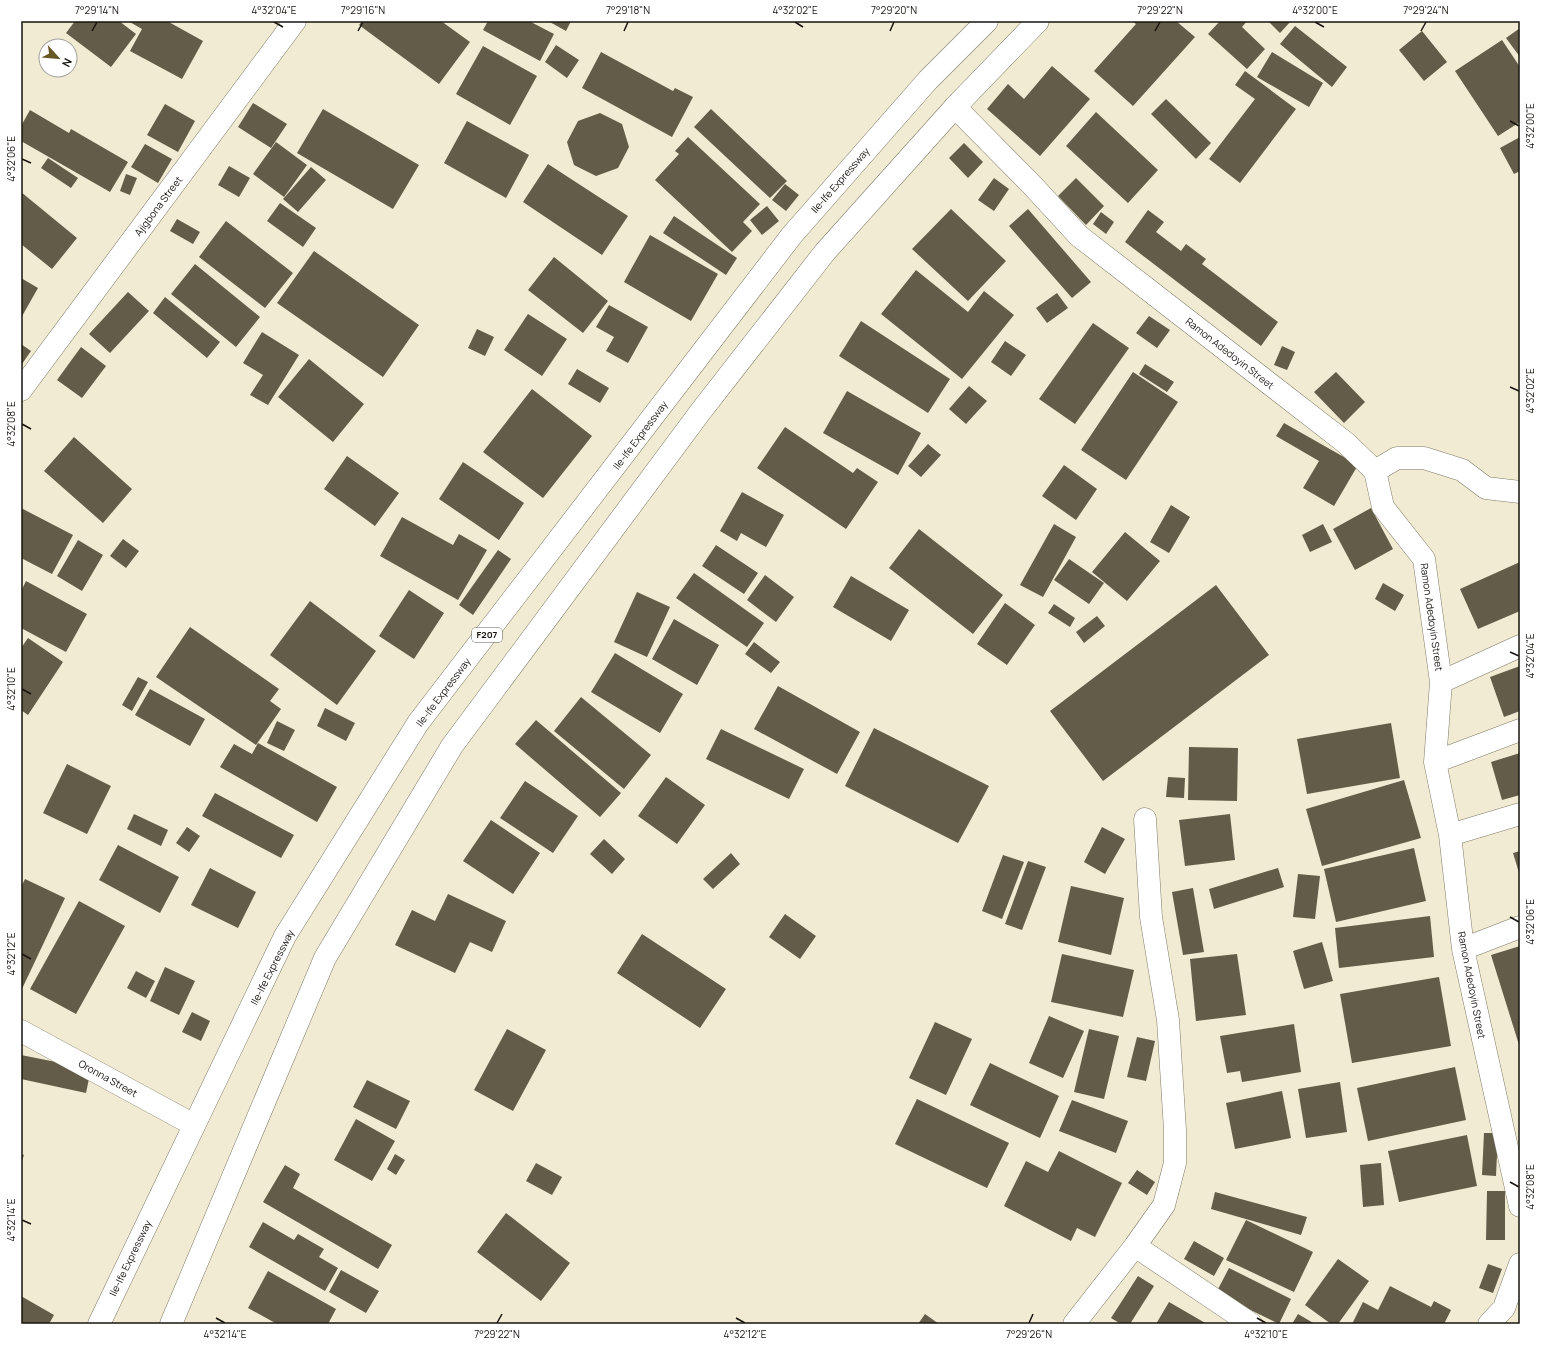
<svg xmlns="http://www.w3.org/2000/svg" width="1541" height="1345" font-family="Manrope,sans-serif">
	<rect width="100%" height="100%" fill="#f1ebd4"/>
	<path fill="#625c49" d="M75 21H119L136 34 111 67 66 33Z
		M128 21H167L203 41 182 79 130 51 142 29Z
		M362 21H441L470 42 439 84 359 25Z
		M488 21H529L554 34 540 61 483 30Z
		M548 21H571L566 31Z
		M1132 21H1176L1195 37 1133 106 1094 71 1136 24Z
		M1220 21H1247L1242 27 1265 49 1247 69 1208 34Z
		M1268 21H1291L1280 33Z
		M1295 26 1347 67 1332 87 1280 44Z
		M1520 28V57L1506 38Z
		M1422 31 1447 62 1424 81 1399 50Z
		M1502 40 1520 67V122L1498 136 1455 71Z
		M556 45 579 60 567 78 545 62Z
		M483 46 537 76 510 125 456 94Z
		M601 52 673 91 675 88 693 97 672 137 582 88Z
		M1272 52 1323 83 1309 107 1257 77Z
		M1052 66 1090 99 1040 156 987 109 1008 84 1024 99Z
		M1245 71 1296 109 1240 183 1209 159 1255 99 1235 85Z
		M1166 99 1211 143 1196 159 1151 114Z
		M253 103 287 124 271 148 238 127Z
		M165 104 195 121 178 152 147 135Z
		M323 109 419 165 393 209 297 153Z
		M711 109 787 181 770 198 694 127Z
		M30 110 69 133 71 129 128 162 110 192 21 141V126Z
		M1096 112 1158 170 1128 203 1066 146Z
		M600 113 622 124 629 147 618 168 596 176 574 165 567 142 578 121Z
		M467 121 529 155 506 198 444 163Z
		M688 137 760 204 743 222 752 231 732 252 655 180 679 154 675 151Z
		M1520 137V171L1514 174 1500 148Z
		M276 142 307 165 284 197 253 174Z
		M964 143 983 162 968 178 949 158Z
		M145 144 172 159 158 183 131 167Z
		M48 158 78 178 71 188 41 168Z
		M548 164 628 216 602 255 523 202Z
		M229 166 250 178 239 197 218 185Z
		M311 167 326 180 298 212 283 199Z
		M126 174 137 178 130 195 120 191Z
		M994 178 1009 189 994 211 978 200Z
		M1076 178 1104 206 1086 225 1058 196Z
		M785 184 799 195 786 211 772 200Z
		M21 192 77 238 52 269 21 244Z
		M280 203 316 228 303 247 267 221Z
		M767 206 779 221 762 235 750 220Z
		M951 209 1006 261 968 301 912 249Z
		M1028 209 1091 282 1072 298 1009 226Z
		M1148 210 1164 222 1156 232 1181 251 1186 244 1206 259 1202 264 1278 322 1261 346 1125 242Z
		M1101 212 1114 222 1106 234 1093 224Z
		M674 216 737 258 726 275 663 233Z
		M177 219 200 232 193 244 170 231Z
		M226 221 293 273 265 308 199 257Z
		M650 235 718 274 691 321 624 282Z
		M314 251 419 325 383 377 277 303Z
		M554 257 608 301 583 333 528 290Z
		M195 264 260 317 236 347 171 294Z
		M916 270 968 312 984 291 1014 315 962 379 881 314Z
		M21 278 38 288 21 318Z
		M128 292 149 311 110 353 89 334Z
		M1057 293 1068 308 1047 323 1036 308Z
		M165 297 220 342 207 358 153 313Z
		M609 305 648 327 628 363 606 351 614 337 596 327Z
		M528 314 567 339 542 376 504 350Z
		M1149 316 1170 330 1157 348 1136 333Z
		M861 321 950 379 928 413 839 356Z
		M1093 323 1129 348 1075 424 1039 399Z
		M477 329 494 337 485 356 468 348Z
		M262 332 299 355 268 405 250 395 263 375 243 363Z
		M1005 341 1026 355 1011 376 991 362Z
		M21 344 31 351 22 364 21 363Z
		M1282 346 1295 352 1287 370 1274 365Z
		M81 347 106 366 82 398 57 380Z
		M309 359 364 404 333 442 278 397Z
		M1145 364 1174 382 1167 392 1139 374Z
		M577 369 609 388 600 403 568 384Z
		M1133 372 1178 402 1126 480 1081 450Z
		M1336 372 1365 402 1344 423 1314 392Z
		M969 386 987 401 966 424 949 409Z
		M532 389 592 436 543 498 483 452Z
		M847 391 921 433 898 475 823 433Z
		M1284 423 1358 465 1334 506 1303 488 1319 461 1276 436Z
		M785 427 853 473 857 468 878 482 846 529 757 468Z
		M74 437 132 489 103 523 44 471Z
		M928 444 941 455 921 477 908 466Z
		M347 456 399 493 375 526 324 489Z
		M463 462 524 503 499 540 439 499Z
		M1064 465 1097 489 1076 520 1042 496Z
		M742 492 784 515 766 547 741 533 737 541 720 531Z
		M1171 505 1190 517 1169 553 1150 542Z
		M21 508 73 535 52 574 21 558Z
		M1371 508 1393 549 1355 570 1333 529Z
		M402 517 453 545 459 534 487 550 458 600 380 556Z
		M1054 524 1076 537 1043 597 1020 585Z
		M1323 524 1332 542 1310 552 1302 535Z
		M919 529 1003 595 973 634 889 568Z
		M1125 532 1160 561 1127 601 1092 572Z
		M123 539 139 551 126 568 110 556Z
		M78 540 103 555 82 591 57 576Z
		M716 545 758 573 744 594 702 566Z
		M498 550 511 559 473 615 459 605Z
		M1069 559 1104 583 1089 604 1054 580Z
		M1520 562V611L1478 629 1460 589Z
		M694 573 764 623 747 647 676 598Z
		M765 575 794 597 776 622 747 600Z
		M851 576 909 610 891 641 833 607Z
		M26 581 87 614 66 652 21 628V591Z
		M1383 583 1404 595 1395 611 1375 599Z
		M1216 585 1269 655 1103 781 1050 711Z
		M409 590 444 613 414 659 379 636Z
		M637 592 670 607 647 657 614 642Z
		M310 601 376 651 337 705 270 655Z
		M1005 603 1035 625 1007 665 977 644Z
		M1054 604 1075 618 1070 627 1048 613Z
		M1097 616 1105 626 1084 643 1076 632Z
		M674 619 719 645 697 685 652 659Z
		M190 627 279 689 270 701 281 709 256 745 156 677Z
		M28 638 63 662 28 715 21 710V648Z
		M754 642 780 662 771 673 745 654Z
		M615 653 683 694 660 733 591 692Z
		M1520 666V711L1504 717 1490 677Z
		M138 677 148 682 132 711 122 705Z
		M778 686 860 732 837 774 754 729Z
		M150 689 205 719 190 746 135 715Z
		M581 697 651 755 624 789 554 731Z
		M325 708 355 723 346 741 317 726Z
		M536 720 621 793 600 817 515 744Z
		M277 721 295 730 284 751 267 743Z
		M1391 723 1400 778 1307 794 1297 739Z
		M874 728 989 786 958 843 845 786Z
		M721 729 804 769 789 799 706 759Z
		M258 743 337 787 317 822 220 767 234 744 252 754Z
		M1189 747 1238 748 1237 801 1188 800Z
		M1520 753V795L1502 800 1491 762Z
		M67 764 111 786 87 834 43 813Z
		M666 777 705 805 677 844 638 816Z
		M1168 777 1185 778 1184 798 1166 797Z
		M1404 780 1421 838 1322 866 1306 809Z
		M525 781 578 816 553 853 500 818Z
		M215 793 294 835 281 858 202 816Z
		M134 814 168 830 161 846 127 829Z
		M1230 814 1235 860 1185 866 1179 820Z
		M491 820 540 853 513 894 463 861Z
		M187 827 200 836 189 852 176 843Z
		M1102 827 1125 839 1105 874 1084 862Z
		M604 839 625 859 612 874 590 854Z
		M118 845 179 877 160 913 99 880Z
		M1414 848 1426 901 1336 922 1324 869Z
		M1520 851V876L1513 853Z
		M731 853 740 864 713 889 703 879Z
		M1003 855 1024 862 1002 919 982 911Z
		M1028 861 1046 867 1022 930 1005 924Z
		M210 868 256 892 238 928 191 905Z
		M1278 868 1284 887 1214 909 1209 889Z
		M1298 874 1320 876 1315 919 1293 917Z
		M25 879 65 898 21 991V887Z
		M1071 886 1124 898 1111 955 1058 942Z
		M1193 888 1204 952 1183 955 1172 892Z
		M448 894 506 921 492 952 470 942 455 973 395 945 412 910 435 921Z
		M79 901 125 926 76 1014 30 989Z
		M785 914 816 936 800 959 769 937Z
		M1430 916 1434 957 1339 968 1335 928Z
		M642 934 726 989 700 1028 617 973Z
		M1322 942 1333 981 1304 989 1293 951Z
		M1520 946V1048L1491 955Z
		M1062 954 1134 970 1123 1017 1051 1002Z
		M1237 954 1246 1015 1196 1021 1190 959Z
		M165 967 195 981 179 1015 150 1001Z
		M136 971 155 981 146 998 127 988Z
		M1439 977 1451 1046 1352 1063 1340 994Z
		M192 1012 210 1021 201 1041 182 1032Z
		M1049 1016 1084 1031 1063 1078 1029 1063Z
		M935 1022 972 1039 946 1095 909 1078Z
		M1294 1024 1301 1072 1242 1082 1240 1071 1227 1073 1220 1036Z
		M507 1029 546 1050 513 1111 474 1090Z
		M1089 1029 1119 1036 1104 1099 1074 1092Z
		M1137 1037 1155 1041 1146 1081 1127 1077Z
		M21 1055 91 1069 86 1093 21 1079Z
		M990 1063 1059 1096 1040 1138 970 1105Z
		M1455 1067 1466 1120 1368 1141 1357 1088Z
		M367 1080 410 1101 396 1129 353 1107Z
		M1340 1082 1347 1132 1306 1138 1298 1089Z
		M1282 1091 1291 1138 1235 1149 1226 1103Z
		M917 1099 1009 1143 987 1188 895 1144Z
		M1072 1100 1128 1121 1116 1153 1059 1131Z
		M356 1119 395 1141 372 1181 334 1160Z
		M1484 1133H1498L1496 1176 1482 1175Z
		M1467 1135 1477 1186 1399 1202 1388 1151Z
		M1059 1151 1122 1183 1095 1237 1077 1228 1071 1241 1004 1206 1026 1161 1048 1172Z
		M21 1154 24 1155 21 1163Z
		M395 1154 405 1160 396 1175 387 1169Z
		M536 1163 562 1177 552 1195 526 1181Z
		M1381 1163 1384 1205 1363 1207 1360 1165Z
		M285 1165 300 1174 293 1188 392 1245 378 1269 263 1202Z
		M1137 1170 1155 1182 1147 1195 1128 1183Z
		M1487 1191H1505V1240H1486Z
		M1215 1192 1307 1217 1301 1235 1211 1209Z
		M506 1213 570 1263 541 1301 477 1252Z
		M1246 1220 1313 1252 1294 1292 1226 1260Z
		M263 1222 294 1240 298 1234 324 1249 319 1257 338 1268 325 1291 249 1247Z
		M1194 1241 1224 1258 1214 1276 1184 1259Z
		M1338 1259 1369 1281 1338 1324H1331L1305 1305Z
		M1488 1264 1502 1269 1493 1293 1479 1288Z
		M1229 1268 1291 1299 1279 1324 1216 1293Z
		M341 1270 379 1291 366 1313 329 1292Z
		M268 1271 336 1309 328 1324H277L248 1308Z
		M1138 1276 1154 1286 1130 1324H1121L1111 1318Z
		M1390 1286 1431 1307 1434 1301 1451 1310 1444 1324H1352L1363 1302 1378 1310Z
		M21 1296 54 1315 49 1324H21Z
		M1169 1302 1207 1324H1156Z
		M925 1314 939 1324H918Z
		M1298 1314 1315 1324H1292Z"/>
	<g fill="none" stroke-linecap="round" stroke-linejoin="round">
		<defs>
			<path id="minor" d="M955 107 1032 185 1079 236 1346 443 1375 471 1383 507 1424 559 1441 682 1435 762 1450 835 1463 949 1520 1206
				M21 390 295 21
				M1375 471 1397 458H1424L1462 470 1486 488 1520 492
				M1441 682 1520 646
				M1435 762 1520 730
				M1450 835 1520 814
				M1463 949 1520 927
				M21 1031 194 1125
				M1135 1246 1251 1324
				M1074 1324 1135 1246 1164 1205 1175 1163V1130L1168 1020 1151 917 1145 819
				M1489 1324 1504 1308 1520 1264"/>
			<path id="major" d="M99 1324 285 936 418 723 792 235 928 80 987 21
				M171 1324 325 958 452 746 701 411 825 252 955 107 1038 21"/>
		</defs>
		<use href="#minor" stroke="#7f7a66" stroke-width="23"/>
		<use href="#major" stroke="#7f7a66" stroke-width="23"/>
		<use href="#minor" stroke="#fff" stroke-width="22"/>
		<use href="#major" stroke="#fff" stroke-width="22"/>
	</g>
	<path fill="none" stroke="#17140d" stroke-width="1.5" d="M274 22 283 27M795 22 803 27M1315 22 1324 27M92 31 97 22M358 31 363 22M624 31 628 22M890 31 894 22M1155 31 1160 22M1421 31 1426 22M1510 121 1519 126M22 159 31 163M1510 387 1519 391M22 424 31 429M1510 652 1519 656M22 689 31 694M1510 917 1519 922M22 954 31 959M1510 1182 1519 1187M22 1220 31 1224M216 1318 225 1323M736 1318 745 1323M1257 1318 1266 1323M497 1323 502 1314M1029 1323 1033 1314"/>
	<g text-anchor="middle" stroke-width="4" stroke-linejoin="round" paint-order="stroke">
		<rect fill="#fff" stroke="#5d5a56" stroke-width="1" x="472" y="628" width="30" height="14" rx="3"/>
		<g font-size="9" font-weight="bold" fill="#17140d">
			<text x="487" y="638">F207</text>
		</g>
		<g font-size="10" fill="#17140d" stroke="#fff">
			<text transform="translate(840 180) rotate(-49)" y="4">Ile-Ife Expressway</text>
			<text transform="translate(158 206) rotate(-53)" y="4">Ajigbona Street</text>
			<text transform="translate(1230 353) rotate(38)" y="4">Ramon Adedoyin Street</text>
			<text transform="translate(640 435) rotate(-53)" y="4">Ile-Ife Expressway</text>
			<text transform="translate(1432 617) rotate(82)" y="4">Ramon Adedoyin Street</text>
			<text transform="translate(443 692) rotate(-53)" y="4">Ile-Ife Expressway</text>
			<text transform="translate(272 967) rotate(-63)" y="4">Ile-Ife Expressway</text>
			<text transform="translate(1472 985) rotate(79)" y="4">Ramon Adedoyin Street</text>
			<text transform="translate(108 1078) rotate(29)" y="4">Oronna Street</text>
			<text transform="translate(130 1258) rotate(-64)" y="4">Ile-Ife Expressway</text>
		</g>
	</g>
	<rect width="1541" height="1345" fill="none" stroke="#ffffff" stroke-width="44"/>
	<g transform="translate(58 58) rotate(117)"><circle r="19" fill="#ffffff" stroke="#a2a19e"/>
	<path d="M0-3L7 15L0 10L-7 15Z" fill="#655825"/>
	<text y="-6" font-size="11" font-weight="bold" text-anchor="middle" fill="#17140d">N</text>
	</g>
	<rect x="22" y="22" width="1497" height="1301" fill="none" stroke="#17140d" stroke-width="1.5"/>
	<g font-size="10" text-anchor="middle" fill="#17140d">
		<text x="97" y="14">7°29'14"N</text>
		<text x="274" y="14">4°32'04"E</text>
		<text x="363" y="14">7°29'16"N</text>
		<text x="628" y="14">7°29'18"N</text>
		<text x="795" y="14">4°32'02"E</text>
		<text x="894" y="14">7°29'20"N</text>
		<text x="1160" y="14">7°29'22"N</text>
		<text x="1315" y="14">4°32'00"E</text>
		<text x="1426" y="14">7°29'24"N</text>
		<text transform="translate(1530 126) rotate(-90)" y="4">4°32'00"E</text>
		<text transform="translate(11 159) rotate(-90)" y="4">4°32'06"E</text>
		<text transform="translate(1530 391) rotate(-90)" y="4">4°32'02"E</text>
		<text transform="translate(11 424) rotate(-90)" y="4">4°32'08"E</text>
		<text transform="translate(1530 656) rotate(-90)" y="4">4°32'04"E</text>
		<text transform="translate(11 689) rotate(-90)" y="4">4°32'10"E</text>
		<text transform="translate(1530 922) rotate(-90)" y="4">4°32'06"E</text>
		<text transform="translate(11 954) rotate(-90)" y="4">4°32'12"E</text>
		<text transform="translate(1530 1187) rotate(-90)" y="4">4°32'08"E</text>
		<text transform="translate(11 1220) rotate(-90)" y="4">4°32'14"E</text>
		<text x="225" y="1338">4°32'14"E</text>
		<text x="497" y="1338">7°29'22"N</text>
		<text x="745" y="1338">4°32'12"E</text>
		<text x="1029" y="1338">7°29'26"N</text>
		<text x="1266" y="1338">4°32'10"E</text>
	</g>
</svg>
